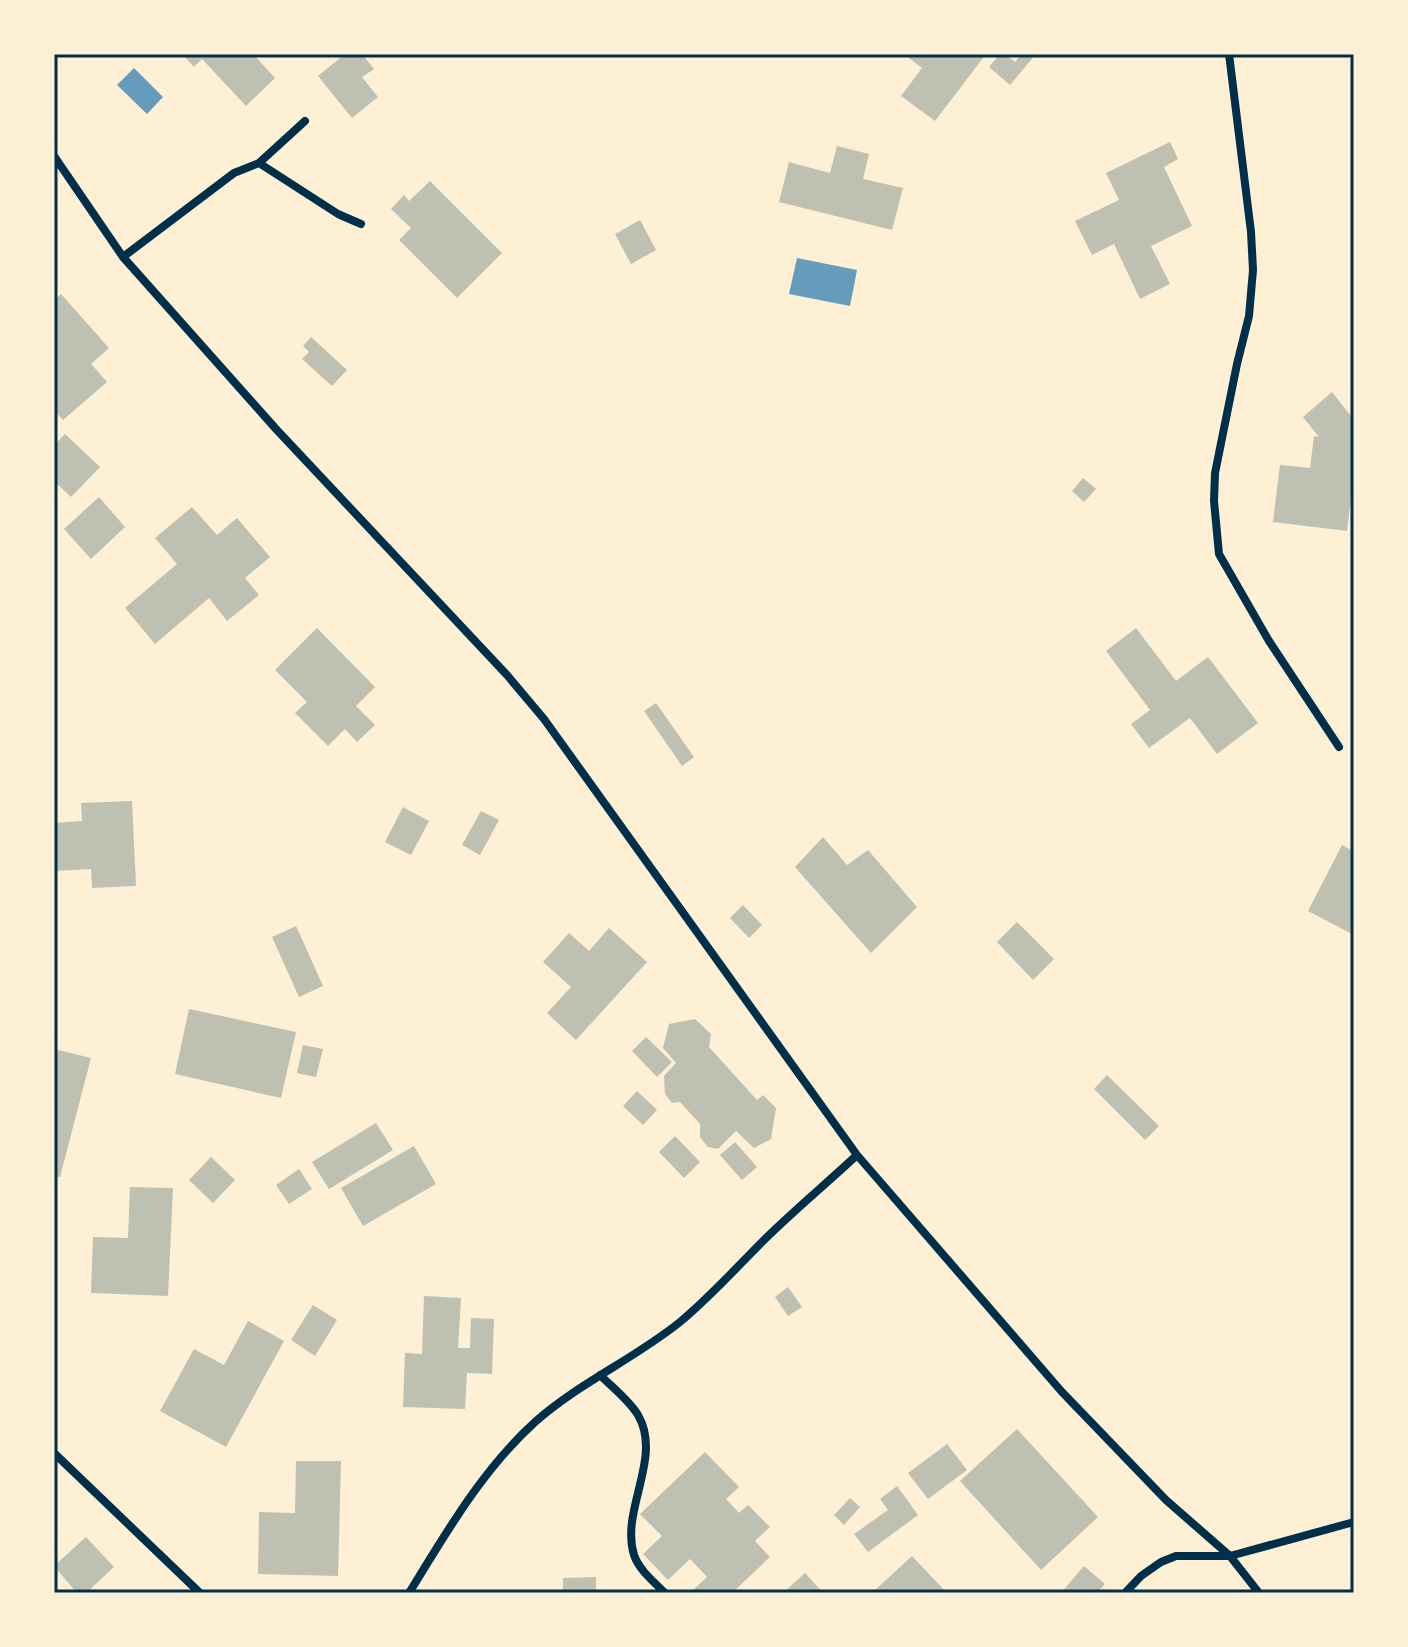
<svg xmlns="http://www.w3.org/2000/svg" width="1408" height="1647" font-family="'Golos Text',sans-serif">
	<rect width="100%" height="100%" fill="#fdf0d5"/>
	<path fill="#669bbc" d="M134 68 163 97 147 114 117 85Z
		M797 258 857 270 850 306 789 294Z"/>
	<path fill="#bec0b2" d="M182 54H253L275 78 246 106 202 59 194 67Z
		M345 54H362L374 69 362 77 378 97 352 118 318 76Z
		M904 54H986L935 121 901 96 922 68Z
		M1000 54H1005L1015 62 1022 54H1036L1010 85 989 67Z
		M1170 142 1178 159 1164 167 1192 226 1151 246 1170 284 1140 299 1114 244 1092 255 1075 221 1119 200 1106 173Z
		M837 146 869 154 863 179 903 188 892 230 779 202 789 162 830 173Z
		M430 181 502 253 457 298 399 240 411 228 391 209 404 195 409 201Z
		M640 220 656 250 631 264 615 234Z
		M61 294 109 348 91 364 107 382 63 420 54 410V300Z
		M311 337 347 370 332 386 302 359 309 352 303 346Z
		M1332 392 1354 420V474L1347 531 1273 522 1280 465 1310 468 1314 436 1319 437 1303 417Z
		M65 434 100 467 71 497 54 481V445Z
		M1083 478 1096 489 1084 502 1072 491Z
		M99 497 125 527 91 559 64 529Z
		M192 507 217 535 237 518 270 557 245 578 259 595 227 621 209 598 155 644 125 608 177 564 155 538Z
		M317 628 375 687 356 706 375 725 357 742 345 729 328 746 295 713 307 702 275 670Z
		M1136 628 1176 681 1208 657 1258 723 1217 754 1190 718 1149 748 1131 724 1150 710 1106 651Z
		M656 703 694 757 682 766 644 711Z
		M132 801 136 886 92 888 91 869 54 871V823L82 821 81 803Z
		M403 807 429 821 411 855 385 842Z
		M481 811 499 820 480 855 462 845Z
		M823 837 847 865 868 850 917 907 871 953 795 867Z
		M1342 845 1354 852V935L1308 911Z
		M743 905 762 925 749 938 730 918Z
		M1017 922 1054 959 1033 980 997 942Z
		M296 926 323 986 299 997 272 937Z
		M609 928 647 962 576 1040 547 1013 571 987 543 962 569 933 589 951Z
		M189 1009 296 1032 281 1098 175 1074Z
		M695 1019 711 1034 709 1047 757 1100 763 1095 776 1108 771 1139 754 1148 736 1131 718 1149 708 1147 700 1137V1124L680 1102 672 1103 665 1094 664 1076 676 1063 663 1048 669 1024Z
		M646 1037 672 1062 657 1077 632 1051Z
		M303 1045 323 1049 316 1077 297 1073Z
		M54 1049 91 1058 60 1177 54 1176Z
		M1107 1075 1159 1126 1145 1140 1094 1089Z
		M637 1091 657 1110 643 1125 623 1106Z
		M376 1123 393 1150 329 1189 312 1162Z
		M675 1136 700 1162 684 1178 659 1152Z
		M735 1142 757 1167 742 1180 720 1155Z
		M414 1146 436 1184 363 1226 341 1188Z
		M211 1157 235 1180 213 1203 189 1180Z
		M299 1169 312 1189 289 1204 276 1185Z
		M130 1187 173 1188 168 1296 91 1293 93 1237 128 1238Z
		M788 1287 802 1307 788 1316 775 1297Z
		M424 1296 461 1298 458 1348H470L471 1318 494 1319 492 1374 467 1373 465 1409 403 1407 405 1353 422 1354Z
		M313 1305 337 1320 315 1356 291 1340Z
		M248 1321 284 1341 226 1447 160 1411 194 1349 224 1365Z
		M1017 1429 1098 1517 1041 1570 960 1481Z
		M947 1444 967 1470 928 1499 908 1473Z
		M705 1452 739 1487 726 1499 739 1513 748 1505 770 1527 755 1541 770 1557 732 1593H690L707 1577 690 1559 668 1580 643 1554 662 1536 640 1514Z
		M296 1461H341L338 1576 258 1574 259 1512 295 1513Z
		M897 1486 918 1515 868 1552 854 1534 888 1510 880 1499Z
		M850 1498 860 1507 844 1525 834 1515Z
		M86 1537 114 1567 86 1593H77L54 1566Z
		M912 1556 947 1593H876L874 1591Z
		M1084 1566 1105 1584 1097 1593H1061Z
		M805 1573 823 1593H783Z
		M596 1577V1593H563V1578Z"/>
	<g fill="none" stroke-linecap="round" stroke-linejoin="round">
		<path stroke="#003049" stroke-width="8" d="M1229 54 1251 232 1253 270 1249 316 1237 364 1215 473 1214 501 1219 554 1269 641 1339 747
			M54 156 123 257 276 429 507 675 544 719 857 1155 1062 1392 1166 1500 1230 1556 1259 1593
			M259 163 338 214 361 224
			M123 257 234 173 259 163 305 121
			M600 1375C612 1387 629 1400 638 1415 663 1458 620 1510 634 1555 639 1570 654 1582 665 1593
			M54 1453 200 1593
			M409 1593C446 1533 482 1470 535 1422 579 1383 634 1359 680 1322 710 1297 735 1269 763 1241 793 1211 826 1184 857 1155
			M1125 1593 1141 1576 1161 1562 1176 1556H1230L1354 1522"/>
	</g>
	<rect width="1408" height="1647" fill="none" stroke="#fdf0d5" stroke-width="112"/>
	<rect x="56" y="56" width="1296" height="1535" fill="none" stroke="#003049" stroke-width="3"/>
</svg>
